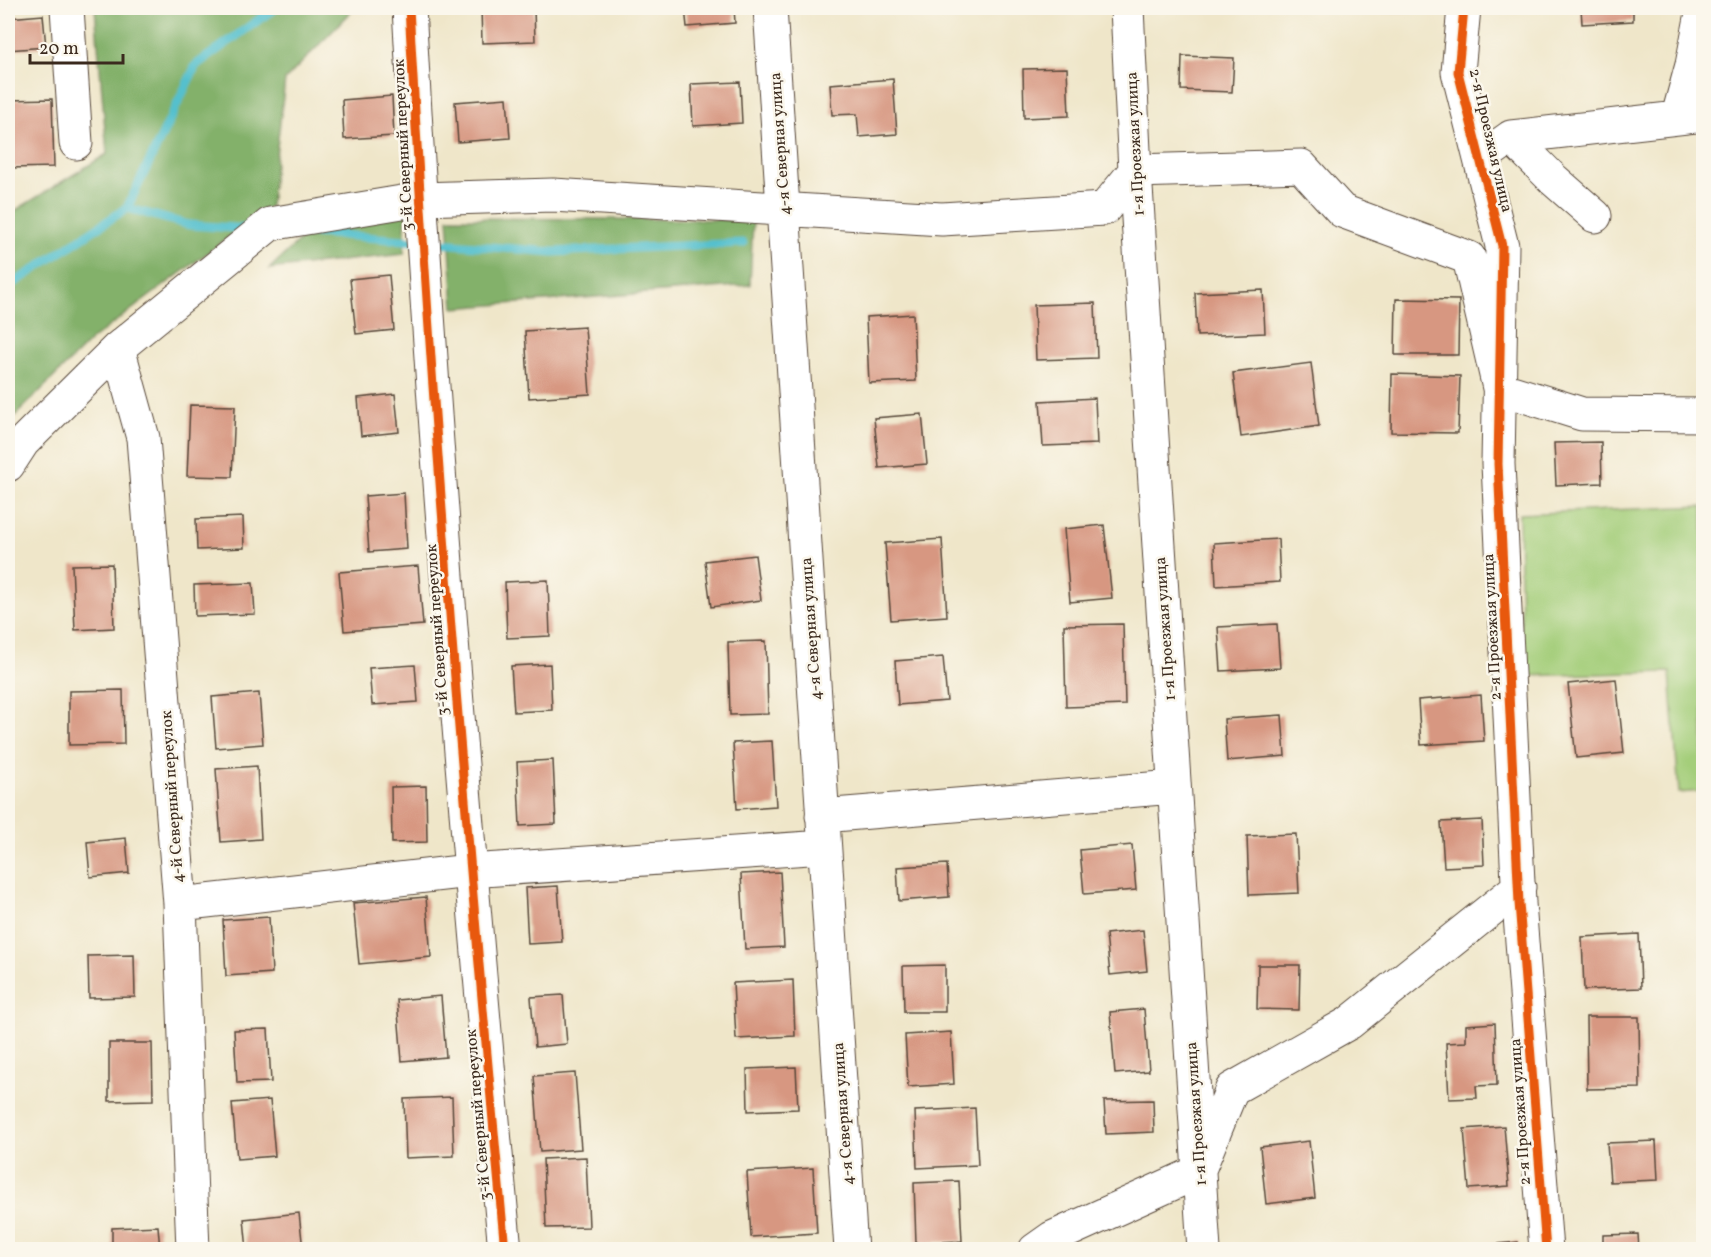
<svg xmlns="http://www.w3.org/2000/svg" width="1711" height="1257" font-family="Vollkorn,serif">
	<rect width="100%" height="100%" fill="#fbf7ec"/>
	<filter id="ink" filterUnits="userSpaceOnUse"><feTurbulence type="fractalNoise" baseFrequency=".0167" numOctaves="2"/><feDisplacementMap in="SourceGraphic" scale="12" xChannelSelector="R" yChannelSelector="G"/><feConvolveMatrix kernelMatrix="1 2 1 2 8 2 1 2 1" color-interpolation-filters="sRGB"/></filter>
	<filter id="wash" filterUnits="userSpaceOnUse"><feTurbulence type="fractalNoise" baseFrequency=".008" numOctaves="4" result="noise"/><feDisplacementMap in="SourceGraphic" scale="24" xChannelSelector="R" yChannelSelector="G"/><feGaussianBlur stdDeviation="1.35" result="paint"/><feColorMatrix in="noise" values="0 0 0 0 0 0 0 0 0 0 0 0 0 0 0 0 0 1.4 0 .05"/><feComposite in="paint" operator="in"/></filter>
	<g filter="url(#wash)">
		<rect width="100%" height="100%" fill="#efe6c9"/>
		<path fill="#a4ce7a" stroke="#707c4c" stroke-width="1.5" d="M1703 506V791L1679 793 1670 672 1522 676 1519 514Z"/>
		<path fill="#83b16a" stroke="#5f6e44" stroke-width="1.5" d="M95 8H355L285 80 270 206 91 340 8 423V215L107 154Z
			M406 212 404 254 269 269 316 225Z
			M448 218 753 220 750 285 454 308Z"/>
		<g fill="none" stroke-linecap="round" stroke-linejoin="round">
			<path stroke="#54c0cd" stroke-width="9" d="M127 208 189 225 250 229
				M303 232 553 252 743 243
				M8 287 127 208 196 65 275 8"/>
		</g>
		<g id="blocks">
			<path fill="#d79781" d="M481 8H534L535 41 482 43Z
				M685 8H734L735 23 687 27Z
				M1383 8H1438V10L1383 13Z
				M1581 8H1633V21L1582 24Z
				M43 15 46 47 8 50V18Z
				M1182 56 1234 58 1232 92 1181 90Z
				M1067 68 1069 116 1024 118 1023 69Z
				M893 79 897 134 859 137 857 114 832 115 830 84Z
				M740 82 742 123 693 126 691 84Z
				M392 96 394 136 344 139 342 100Z
				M507 98 510 138 458 142 455 102Z
				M52 99 54 167 8 168V100Z
				M389 275 394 330 356 334 350 279Z
				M1263 290 1265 333 1197 336 1195 293Z
				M1396 299 1459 300 1458 355H1395Z
				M1095 303 1097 358 1036 360 1034 305Z
				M913 314 916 381 869 383 866 317Z
				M585 327 590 394 529 398 525 331Z
				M1311 363 1319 426 1241 437 1233 373Z
				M1392 374 1460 376 1458 433 1391 432Z
				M395 394 399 432 361 436 358 398Z
				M1095 398 1097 444 1043 446 1040 401Z
				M190 405 235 406 232 477 187 476Z
				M922 414 927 464 879 468 874 418Z
				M1601 442 1602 483 1556 485 1554 443Z
				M404 493 407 549 369 552 365 496Z
				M243 517 244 548 197 550 196 519Z
				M1104 525 1112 598 1070 602 1064 529Z
				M942 539 947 616 891 620 885 543Z
				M1278 539 1280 582 1216 586 1214 543Z
				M755 555 761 600 711 607 705 561Z
				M112 564 114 628 75 630 72 565Z
				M418 566 423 625 344 631 339 572Z
				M548 580 550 636 507 638 505 582Z
				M253 583 255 614 195 616 194 585Z
				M1123 624 1125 705 1066 707 1064 625Z
				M1277 624 1280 668 1221 671 1218 627Z
				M766 641 768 714 730 715 728 642Z
				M943 657 947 701 898 705 895 661Z
				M550 664 552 710 514 712 511 666Z
				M415 665 418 702 372 705 369 668Z
				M1616 679 1624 753 1576 758 1568 684Z
				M123 690 124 744 69 745V691Z
				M259 693 263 744 216 748 212 697Z
				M1481 695 1484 741 1421 745 1418 700Z
				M1282 715 1285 756 1227 761 1224 719Z
				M772 741 776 806 737 809 733 743Z
				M553 760 556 824 520 826 517 762Z
				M257 766 261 839 221 842 216 769Z
				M426 786 427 842 392 843 391 787Z
				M1482 820 1484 865 1444 867 1441 822Z
				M1296 834 1299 893 1249 895 1247 836Z
				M126 838 129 873 90 877 87 842Z
				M1132 845 1136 890 1084 894 1080 850Z
				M947 864 949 897 899 901 897 867Z
				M780 872 784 947 745 949 741 874Z
				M558 886 562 942 528 944 525 888Z
				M426 897 431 957 359 964 353 903Z
				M269 917 272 973 226 976 223 920Z
				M1143 930 1147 971 1110 975 1106 934Z
				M1639 934 1641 988 1584 990 1582 937Z
				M134 955 135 997 89 998 88 956Z
				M945 965V1012H904L903 966Z
				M1258 965H1300L1299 1010 1257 1009Z
				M793 980 795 1036 736 1039 733 983Z
				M563 995 567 1044 535 1047 531 997Z
				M441 996 446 1057 402 1061 397 1000Z
				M1144 1009 1149 1071 1115 1074 1110 1012Z
				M1586 1017H1639L1640 1088 1587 1089Z
				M1495 1023 1497 1085 1476 1086 1477 1098 1449 1099 1446 1043 1466 1042V1025Z
				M268 1029 271 1082 237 1083 234 1030Z
				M951 1032 954 1084 908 1087 905 1035Z
				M109 1043H152L153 1100 109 1101Z
				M796 1067 798 1109 748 1111 747 1069Z
				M575 1073 581 1149 540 1152 534 1076Z
				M452 1097 454 1156 406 1158 404 1099Z
				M270 1100 275 1156 237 1159 232 1103Z
				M1153 1100 1154 1132 1106 1134 1104 1101Z
				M975 1108 978 1165 917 1168 915 1111Z
				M1504 1126 1509 1186 1469 1189 1464 1129Z
				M1309 1141 1315 1198 1266 1204 1260 1147Z
				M1656 1141 1658 1180 1610 1182 1607 1143Z
				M586 1157 589 1227 546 1228 543 1159Z
				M813 1168 817 1233 751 1237 747 1172Z
				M959 1181 962 1241 916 1243 914 1183Z
				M299 1213 303 1250H247L244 1219Z
				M158 1226 160 1250H112V1228Z
				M1638 1234 1639 1250H1603V1235Z
				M1518 1242 1519 1250H1474V1246Z"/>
		</g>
	</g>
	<g filter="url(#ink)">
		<use href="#blocks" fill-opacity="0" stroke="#564638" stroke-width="1.5"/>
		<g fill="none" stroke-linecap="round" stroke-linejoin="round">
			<defs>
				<path id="minor" d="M67 8 76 143
					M409 8C432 422 466 836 505 1250
					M770 8 851 1250
					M1127 8 1135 171 1204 1250
					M1464 8 1458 72 1502 246 1498 464 1519 903 1546 1250
					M1678 116 1692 65 1703 8
					M1511 137 1554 180 1595 216
					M1480 159 1511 137 1704 115
					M118 348 143 438 180 904 193 1250
					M8 465 23 442 118 348 270 224 420 199 553 195 942 219 1104 209 1135 171 1301 166 1342 211 1469 258 1499 388 1582 414 1704 415
					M822 816 1174 787
					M180 904 469 871 824 847
					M1035 1250 1052 1238 1198 1172 1232 1089 1349 1023 1519 887"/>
			</defs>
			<use href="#minor" stroke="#564638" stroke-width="35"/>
			<use href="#minor" stroke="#fff" stroke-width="33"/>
			<defs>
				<path id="cycleway" d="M409 8C432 422 466 836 505 1250
					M1464 8 1458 72 1502 246 1498 464 1519 903 1546 1250"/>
			</defs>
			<use href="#cycleway" stroke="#fbf7ec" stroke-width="13"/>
			<use href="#cycleway" stroke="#e8590c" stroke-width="9"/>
		</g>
	</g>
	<g text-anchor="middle" stroke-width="5" stroke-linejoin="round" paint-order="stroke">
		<g font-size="16" fill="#3b2a1e" stroke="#fbf7ec">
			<text transform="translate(1492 140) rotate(77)" y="6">2-я Проезжая улица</text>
			<text transform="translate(779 144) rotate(-94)" y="6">4-я Северная улица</text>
			<text transform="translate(1134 144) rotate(-93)" y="6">1-я Проезжая улица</text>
			<text transform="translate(402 145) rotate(-93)" y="6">3-й Северный переулок</text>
			<text transform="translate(1491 627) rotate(-93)" y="6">2-я Проезжая улица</text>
			<text transform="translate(810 629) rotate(-94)" y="6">4-я Северная улица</text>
			<text transform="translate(1164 629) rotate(-94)" y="6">1-я Проезжая улица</text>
			<text transform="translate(436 630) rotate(-94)" y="6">3-й Северный переулок</text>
			<text transform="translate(171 797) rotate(-94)" y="6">4-й Северный переулок</text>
			<text transform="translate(1519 1112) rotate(-94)" y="6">2-я Проезжая улица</text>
			<text transform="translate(842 1114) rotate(-94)" y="6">4-я Северная улица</text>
			<text transform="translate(1195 1114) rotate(-94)" y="6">1-я Проезжая улица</text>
			<text transform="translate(477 1115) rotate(-95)" y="6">3-й Северный переулок</text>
		</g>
	</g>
	<rect width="1711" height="1257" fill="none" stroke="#fbf7ec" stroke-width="30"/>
	<path d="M30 54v9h93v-9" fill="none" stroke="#3b2a1e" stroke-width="3"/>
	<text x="39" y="54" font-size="18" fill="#3b2a1e" stroke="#fbf7ec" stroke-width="4.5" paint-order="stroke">20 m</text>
</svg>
